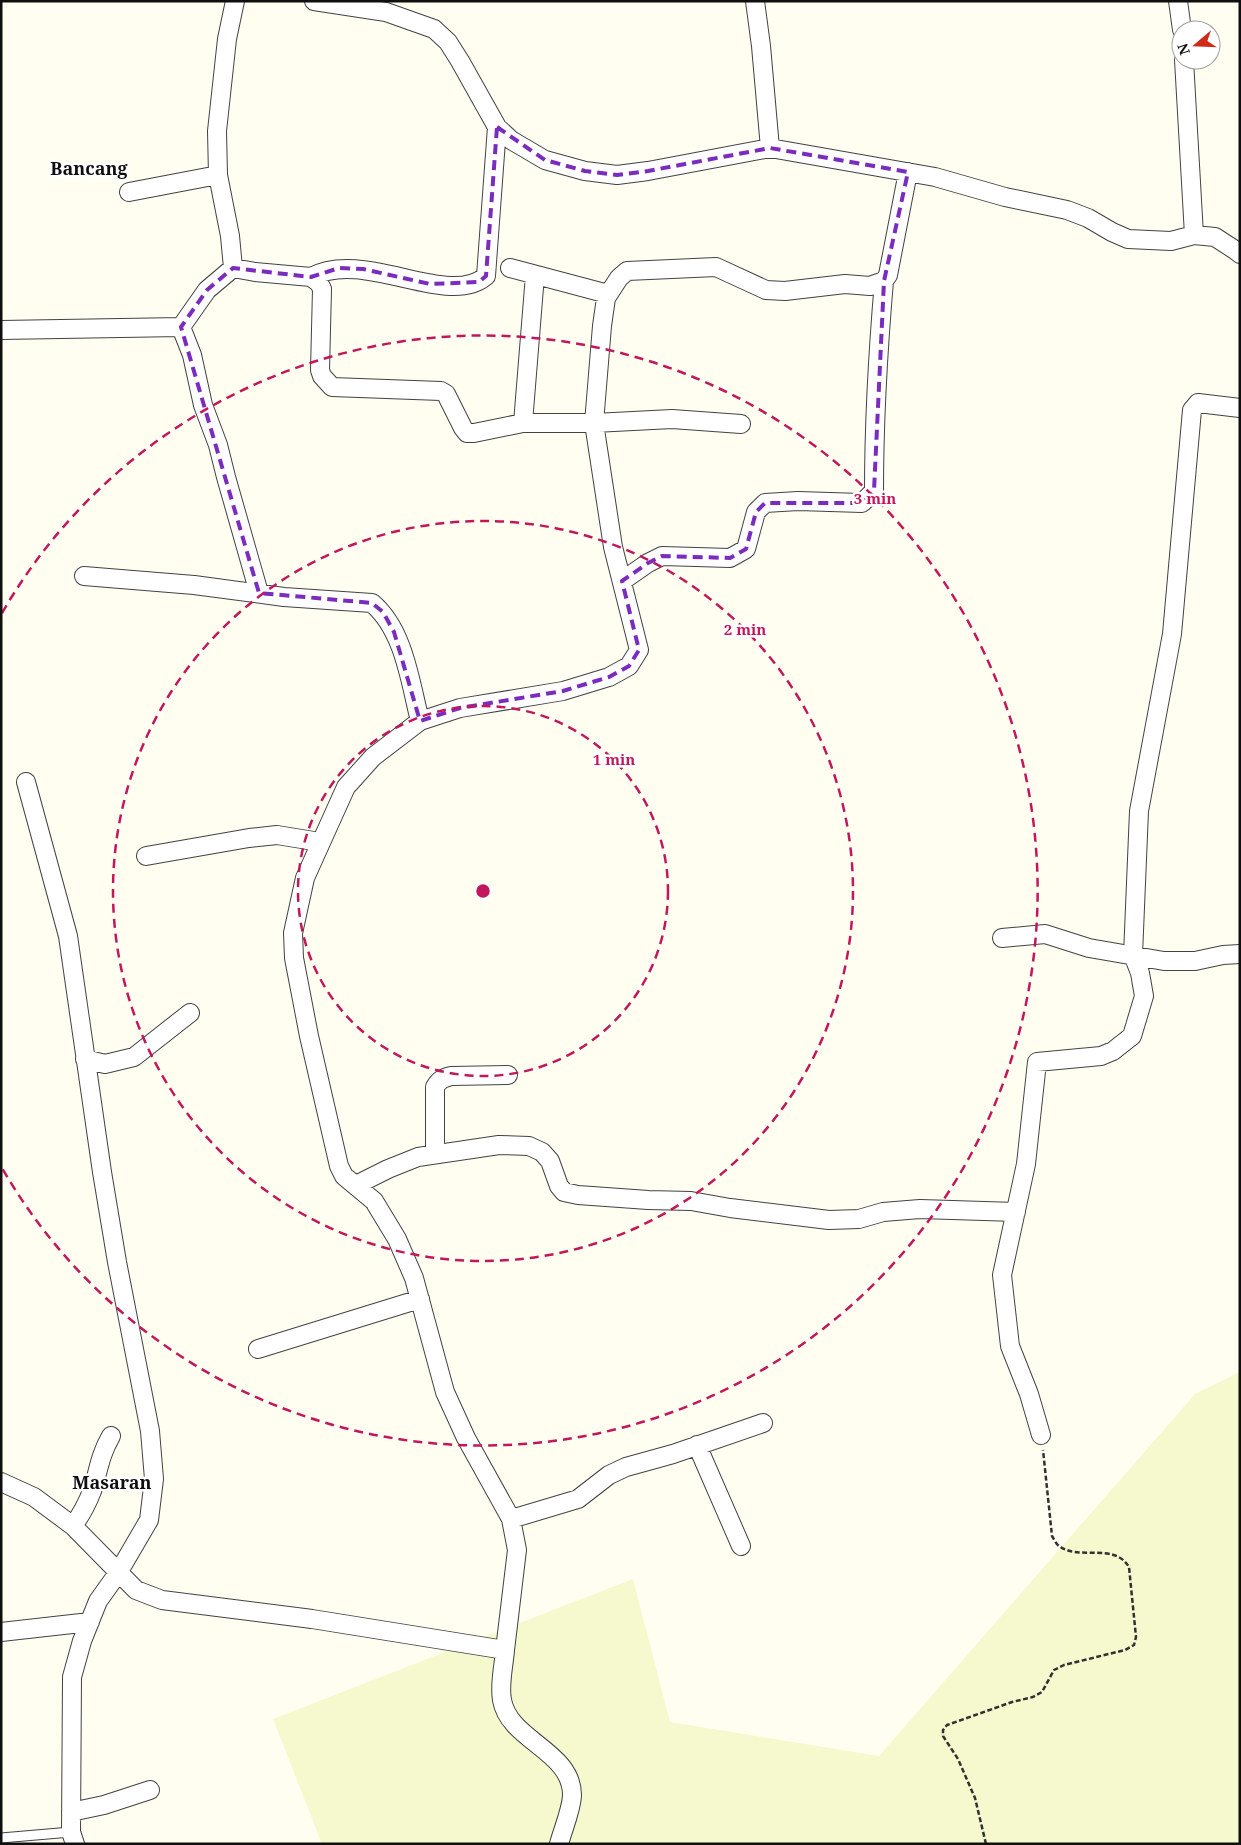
<svg xmlns="http://www.w3.org/2000/svg" width="1241" height="1845" font-family="'Noto Serif',serif">
	<rect width="100%" height="100%" fill="#fffef1"/>
	<path fill="#f6f9ce" d="M1240 1372V1844H322L273 1719 633 1579 670 1722 879 1756 1195 1394Z"/>
	<g fill="none" stroke-linecap="round" stroke-linejoin="round">
		<defs>
			<path id="lane" d="M1 1838 71 1832"/>
			<path id="street" d="M235 1 227 39 217 131 218 175 230 236 233 268 255 272 311 277 319 283 322 289 320 370 322 376 332 387 441 391 446 394 463 428 467 433H474L523 423 535 275
				M314 1 386 12 434 29 448 42 460 61 497 127 511 140 545 160 585 171 617 175 648 171 770 148 935 177 1005 197 1067 210 1088 218 1112 232 1128 239 1171 241 1194 235 1215 237 1235 250 1240 254
				M755 1 761 46 770 148
				M1178 1 1182 30
				M1184 60 1194 235
				M129 192 218 175
				M510 268 608 294
				M311 277C364 248 448 309 486 276L497 127
				M181 327 207 290 233 268
				M1 330 181 327 192 355 203 405 218 445 226 477 259 593
				M523 423H594L672 419 741 424
				M84 576 194 585 284 597 372 603C404 630 410 681 420 721
				M622 581 648 563 662 556 730 558 746 549 756 512 765 503 798 501 862 503 874 491C874 421 878 351 884 281
				M26 782 68 936 102 1172 117 1262 150 1431 154 1479 149 1520 118 1573 98 1601 82 1641 72 1677 71 1832 75 1844
				M146 856 249 838 277 835 320 842
				M1002 938 1045 934 1089 948 1164 961H1195L1223 955 1240 954
				M85 1059 105 1064 134 1057 190 1013
				M435 1154V1087C439 1080 443 1078 451 1076L508 1075
				M356 1185 388 1169 418 1157 499 1145 529 1146 542 1152 550 1161 559 1186 564 1192 578 1195 648 1200 691 1201 730 1208 829 1220 859 1219 883 1212 920 1209 1016 1212
				M258 1349 420 1299
				M1041 1435 1029 1394 1010 1346 1002 1275 1026 1164 1037 1062 1101 1056 1113 1051 1132 1036 1144 996 1140 973 1133 955 1139 811 1172 634 1192 410 1198 403 1240 408
				M697 1445 741 1546
				M1 1482 34 1497 73 1526 136 1590 162 1600 312 1619 505 1650 517 1550 511 1519 466 1438 445 1392 414 1278 397 1239 374 1201 344 1176 339 1166 309 1036 294 958 293 933 305 878 346 787 373 757 420 721 460 708 563 691 609 677 629 666 639 650 613 547 594 423 602 326 606 298 619 278 627 271 716 267 766 290 785 291 845 284 870 286 884 281 888 275 908 172
				M511 1519 578 1499 609 1475 626 1467 673 1454 763 1423
				M73 1526C81 1515 87 1504 92 1491 99 1470 99 1457 111 1436
				M1 1632 90 1622
				M505 1650C504 1665 499 1684 502 1700 509 1741 573 1751 572 1796 571 1811 563 1829 559 1844
				M71 1812 104 1805 150 1790"/>
		</defs>
		<use href="#lane" stroke="#424242" stroke-width="11"/>
		<use href="#street" stroke="#424242" stroke-width="20"/>
		<path stroke="#313131" stroke-width="2.5" stroke-dasharray="5 2.5" stroke-linecap="butt" d="M986 1844 975 1798 958 1759 943 1736V1730L947 1725 1012 1702 1033 1697 1042 1692 1054 1670 1064 1665 1125 1650 1134 1645 1136 1637 1129 1567C1114 1542 1079 1561 1059 1546 1056 1544 1054 1539 1052 1536L1043 1450"/>
		<use href="#lane" stroke="#fff" stroke-width="9"/>
		<use href="#street" stroke="#fff" stroke-width="18"/>
	</g>
	<path fill="none" stroke="#7b2cbf" stroke-width="4" stroke-dasharray="10 6" stroke-linejoin="round" d="M497 127 545 160 585 171 617 175 648 171 770 148 908 172 884 281 874 491 862 503H765L756 512 746 549 730 558 662 556 648 563 622 581 639 650 629 666 609 677 563 691 460 708 420 721 394 632 383 612 372 603 259 593 181 327 207 290 233 268 311 277 339 268 363 269 430 284 479 282 486 276Z"/>
	<g fill="none" stroke="#c2185b" stroke-width="2.5" stroke-dasharray="9 6">
		<circle cx="483" cy="891" r="185"/>
		<circle cx="483" cy="891" r="370"/>
		<path d="M2 613A555 555 0 1 1 2 1168"/>
	</g>
	<g text-anchor="middle" stroke-width="5" stroke-linejoin="round" paint-order="stroke">
		<g font-size="18" font-weight="bold" fill="#0f0f0f" stroke="#fff">
			<text x="89" y="175">Bancang</text>
			<text x="112" y="1489">Masaran</text>
		</g>
	</g>
	<circle cx="483" cy="891" r="8" fill="#c2185b" stroke="#fff" stroke-width="2.5"/>
	<g font-size="15" text-anchor="middle" font-weight="bold" fill="#c2185b" stroke="#fff" stroke-width="5" stroke-linejoin="round" paint-order="stroke">
		<text x="875" y="504">3 min</text>
		<text x="745" y="635">2 min</text>
		<text x="614" y="765">1 min</text>
	</g>
	<rect width="1241" height="1845" fill="none" stroke="#0f0f0f" stroke-width="5"/>
	<g transform="translate(1196 45) rotate(251)"><circle r="24" fill="#ffffff" stroke="#9f9f9f"/>
	<path d="M0-4L9 19L0 12L-9 19Z" fill="#cf2a17"/>
	<text y="-8" font-size="14" font-weight="bold" text-anchor="middle" fill="#0f0f0f">N</text>
	</g>
</svg>
